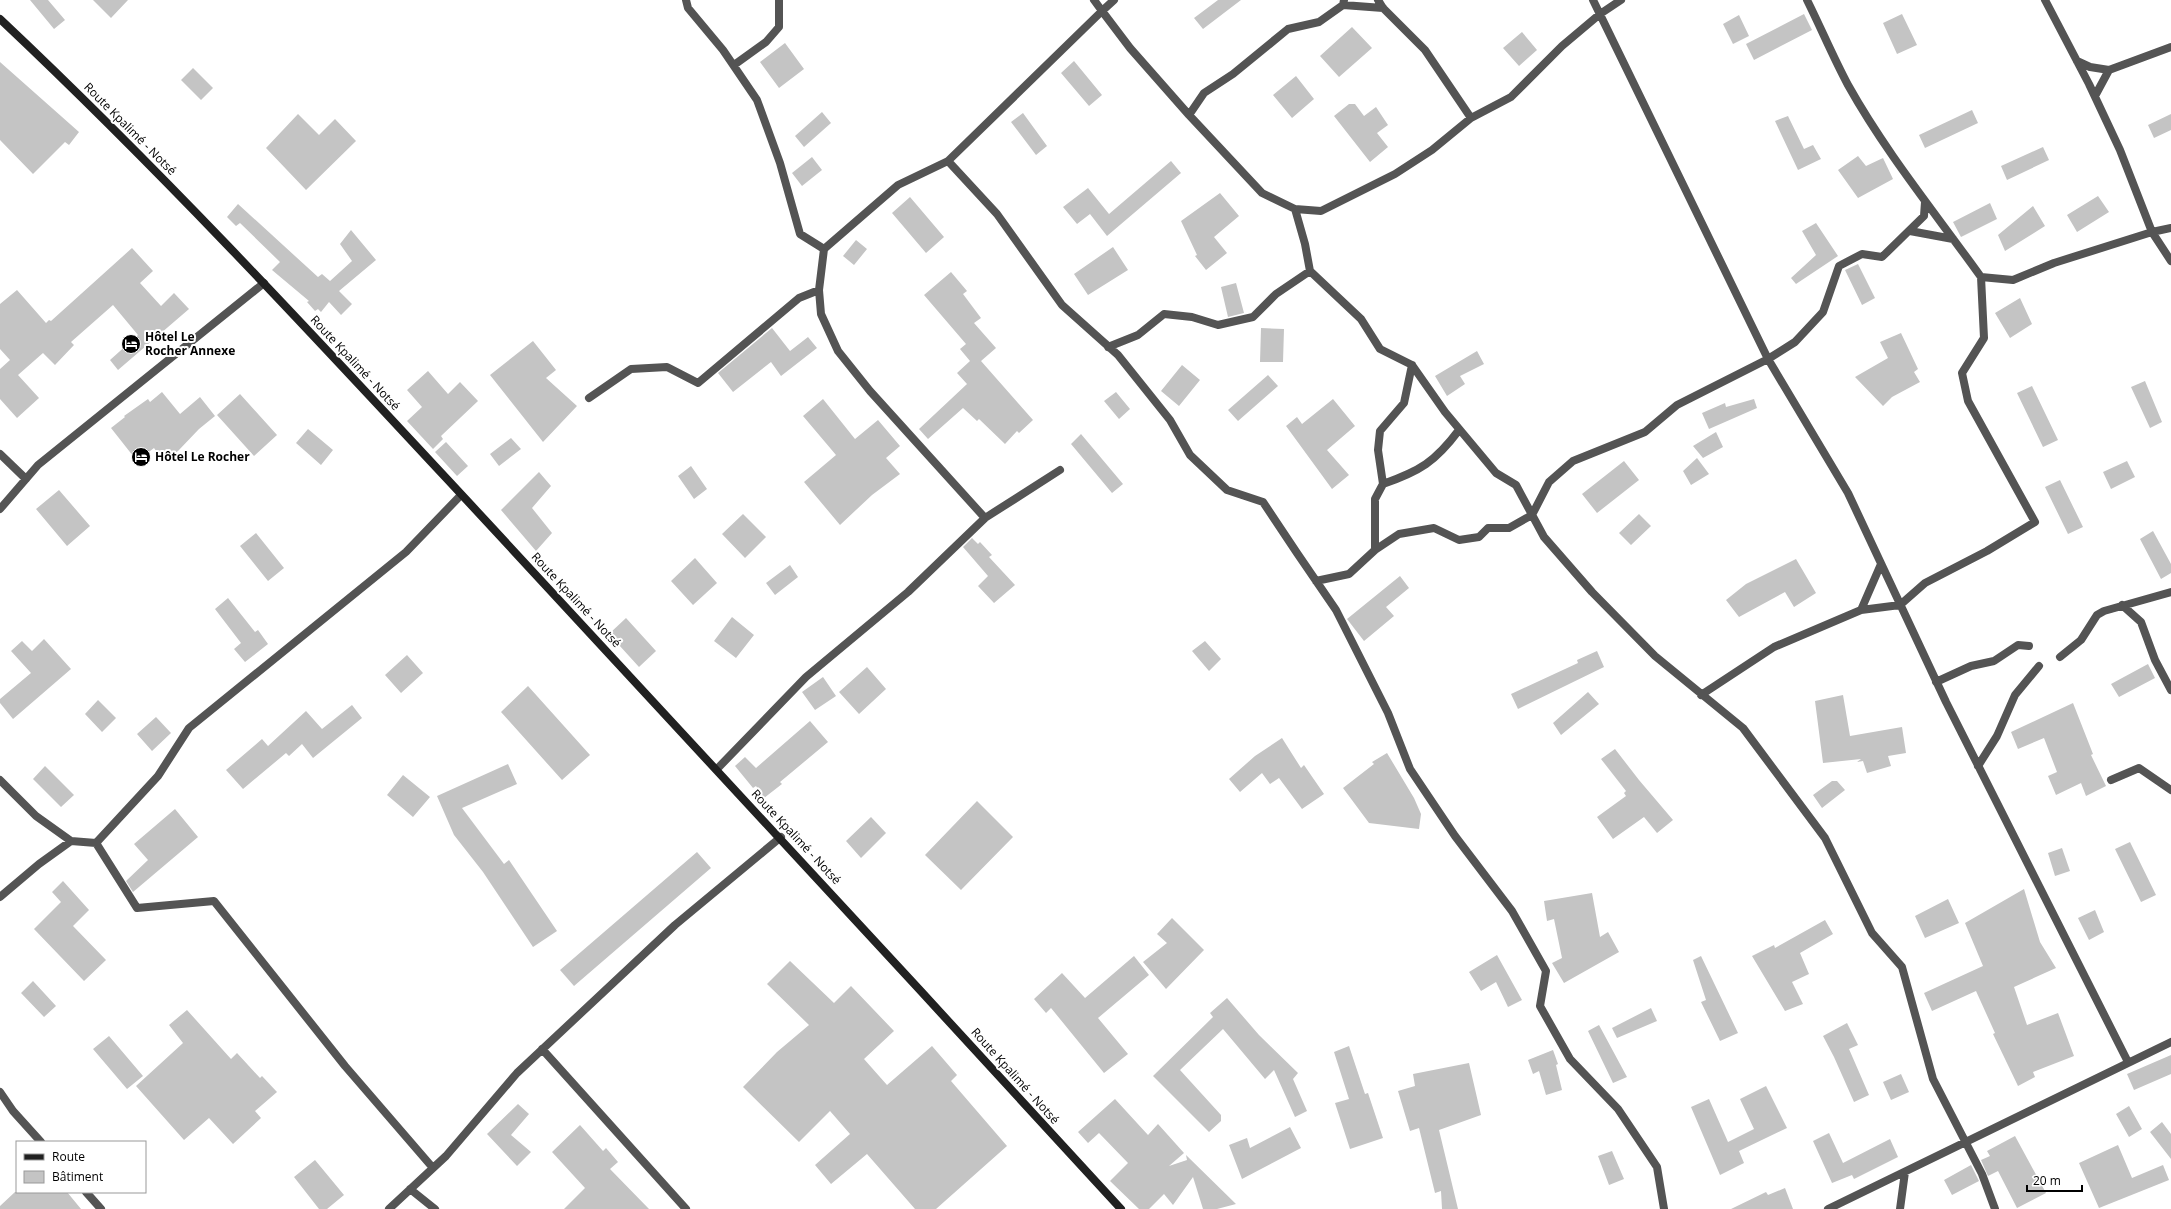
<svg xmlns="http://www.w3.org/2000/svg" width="2171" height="1209" font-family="'Open Sans',sans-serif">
	<rect width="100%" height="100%" fill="#fff"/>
	<path fill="#c4c4c4" d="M30 0H48L65 20 54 29Z
		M93 0H128L111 18Z
		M1218 0H1241L1203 29 1194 18Z
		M1804 14 1812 30 1754 60 1746 44Z
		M1902 14 1917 45 1897 54 1883 23Z
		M1739 15 1749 36 1733 44 1723 24Z
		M1352 27 1372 48 1339 77 1320 56Z
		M1522 32 1537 50 1519 66 1503 48Z
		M785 43 804 69 779 88 760 62Z
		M1074 61 1102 95 1089 106 1061 73Z
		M0 62 79 132 69 145 65 142 33 174 0 140Z
		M193 68 213 88 201 100 181 80Z
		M1296 76 1314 99 1292 118 1273 95Z
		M1349 104H1355L1364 116 1376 107 1388 125 1377 133 1388 147 1370 162 1334 116Z
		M1972 110 1978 123 1925 148 1919 135Z
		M822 112 831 123 804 147 795 136Z
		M1023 113 1047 146 1036 155 1011 122Z
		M298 114 319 135 335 119 356 141 306 190 266 148Z
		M2171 114V130L2154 138 2148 125Z
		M1788 116 1804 149 1813 145 1821 159 1798 170 1775 121Z
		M2043 147 2049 160 2007 180 2001 166Z
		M1858 156 1866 166 1883 158 1893 179 1858 198 1838 170Z
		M812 157 822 170 802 186 792 173Z
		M1171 161 1181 173 1107 236 1090 214 1077 224 1063 207 1088 188 1109 214Z
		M1220 193 1239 216 1214 237 1227 253 1206 270 1195 256 1197 255 1181 221Z
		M2098 196 2109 212 2077 232 2067 215Z
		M910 197 944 237 926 253 892 213Z
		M1990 203 1997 219 1961 237 1953 222Z
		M238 204 318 277 322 274 330 281 352 261 340 244 351 230 376 260 339 291 352 304 341 315 329 302 321 312 318 309 315 311 307 302 309 301 272 270 280 262 240 223 236 226 227 217Z
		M2033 206 2045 226 2005 251 1998 235Z
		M1816 223 1838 256 1796 284 1791 278 1816 255 1802 231Z
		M856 240 867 249 854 265 843 256Z
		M1113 247 1128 270 1088 295 1074 274Z
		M132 248 153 271 140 283 161 306 174 293 189 309 118 370 110 360 138 335 113 305 71 342 74 345 55 365 43 353 18 375 39 398 17 418 0 399V369L10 360 0 349V304L17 290 46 323 49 320 51 321Z
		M1858 264 1875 298 1862 305 1845 270Z
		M951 272 967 291 963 294 981 318 974 323 996 348 981 361 1033 420 1019 433 1017 431 1005 444 979 419 977 421 963 408 928 439 919 429 967 384 957 373 970 361 960 349 966 344 924 295Z
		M1236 283 1244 313 1228 317 1221 287Z
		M2020 298 2032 324 2010 338 1995 313Z
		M772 328 790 351 808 337 817 348 781 376 771 362 733 392 718 373Z
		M1261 328 1284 329 1283 362H1260Z
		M1901 333 1918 369 1914 372 1920 382 1892 397 1883 406 1855 377 1888 358 1880 342Z
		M533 341 556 370 546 378 577 406 543 442 490 375Z
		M1477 351 1484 364 1460 376 1465 384 1447 396 1435 376Z
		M1182 365 1200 380 1179 406 1161 391Z
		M428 371 448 394 460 382 478 401 441 436 443 439 433 449 407 421 422 407 407 390Z
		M1268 375 1278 386 1238 421 1228 410Z
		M2145 381 2162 422 2150 428 2131 387Z
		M2032 386 2058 440 2043 447 2017 393Z
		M162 392 180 414 200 397 215 416 199 429 178 451 163 461 154 448 137 461 111 428 125 417 124 416 148 399 150 402Z
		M1116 392 1130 409 1119 419 1104 401Z
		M240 394 277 435 254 456 217 415Z
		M823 399 855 439 878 420 900 446 886 458 900 474 872 495 840 525 804 482 836 455 803 416Z
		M1333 399 1355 426 1327 450 1349 475 1332 489 1286 426 1297 417 1302 424Z
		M1754 399 1757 408 1709 429 1702 413 1725 403 1726 407Z
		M308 429 333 450 321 465 296 443Z
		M1716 432 1723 447 1703 458 1693 446Z
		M1081 434 1123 484 1112 493 1071 444Z
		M511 438 521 449 499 466 490 454Z
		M446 442 468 466 457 476 435 452Z
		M1697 458 1709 474 1691 485 1683 471Z
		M1624 461 1639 480 1597 513 1582 494Z
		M2127 461 2135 477 2111 489 2103 472Z
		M691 466 707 489 694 499 678 476Z
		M539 472 551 486 532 508 552 533 536 551 501 510Z
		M2060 480 2083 527 2068 534 2045 487Z
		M59 490 90 526 67 546 36 509Z
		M743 514 766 537 745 558 722 534Z
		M1639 514 1651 526 1631 545 1619 533Z
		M2153 531 2171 564V573L2161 579 2140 539Z
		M256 533 284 568 268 581 240 546Z
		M972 538 978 544 980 542 992 555 989 557 1015 585 994 603 978 586 988 576 963 547Z
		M695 558 717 583 693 605 671 581Z
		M1796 559 1816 593 1794 607 1785 592 1739 617 1726 600 1746 584Z
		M790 565 798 577 775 595 766 583Z
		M1400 576 1409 588 1386 607 1394 616 1364 641 1347 619Z
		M228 598 255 632 258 630 268 644 245 662 234 649 241 643 215 609Z
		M732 617 754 635 736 658 714 641Z
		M626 618 656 651 639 667 609 634Z
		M44 639 71 669 13 719 0 703V699L31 673 11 651 22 641 32 651Z
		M1205 641 1221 659 1209 671 1192 651Z
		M1597 651 1604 667 1518 709 1511 694 1578 663 1577 660Z
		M407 655 423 673 401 693 385 675Z
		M2148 664 2155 678 2119 697 2111 684Z
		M867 667 886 689 859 714 839 692Z
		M823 677 836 696 815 710 802 692Z
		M528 686 590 755 562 780 501 712Z
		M1588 692 1599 704 1561 735 1553 723Z
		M1843 695 1850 736 1902 727 1906 753 1888 756 1891 766 1867 773 1863 761 1857 762 1861 759 1823 763 1815 701Z
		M98 700 116 718 102 732 85 714Z
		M2073 703 2093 754 2091 755 2106 786 2086 796 2081 783 2056 795 2048 776 2057 772 2044 738 2018 749 2011 732Z
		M352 705 362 718 313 758 302 744 289 756 286 753 243 789 226 770 262 739 268 746 306 711 322 729Z
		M156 717 171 733 152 751 137 734Z
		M810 721 828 742 780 782 782 784 764 798 756 786 753 788 735 766 745 757 756 768Z
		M1282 738 1301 768 1304 765 1324 794 1302 809 1279 778 1270 784 1262 773 1240 792 1229 779 1255 756Z
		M1615 749 1639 780 1673 820 1657 833 1644 817 1613 839 1597 817 1626 796 1624 793 1626 791 1601 759Z
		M1387 753 1414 798 1421 814 1419 829 1369 823 1343 788 1374 764 1372 762Z
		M508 764 517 784 462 808 504 864 509 860 557 931 533 947 483 872 454 835 437 796Z
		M45 766 74 795 61 807 33 779Z
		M403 775 430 797 413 817 387 795Z
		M1832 781H1837L1845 790 1822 808 1813 795Z
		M977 801 1013 837 961 890 925 855Z
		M175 809 198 837 133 892 126 881 148 860 134 844Z
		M871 817 886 833 861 858 846 841Z
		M2130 842 2156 895 2141 902 2115 849Z
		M2062 848 2070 871 2055 876 2048 853Z
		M697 852 711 868 574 986 560 970Z
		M63 881 89 910 73 926 106 960 84 981 34 929 61 902 52 892Z
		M2024 889 2040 942 2056 968 2014 987 2027 1025 2058 1013 2074 1056 2033 1072 2035 1077 2018 1086 1993 1034 1995 1033 1976 991 1932 1011 1924 993 1983 966 1965 923Z
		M1592 893 1600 937 1608 932 1619 952 1564 983 1552 963 1562 958 1554 919 1547 921 1544 901Z
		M1948 899 1959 923 1925 938 1915 916Z
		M2095 910 2104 932 2089 940 2078 918Z
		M1172 918 1204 950 1166 989 1143 962 1167 943 1157 934Z
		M1825 920 1833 934 1800 953 1809 974 1792 982 1803 1004 1785 1011 1752 956 1774 945 1775 948Z
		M1497 955 1522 1000 1508 1007 1496 982 1481 991 1469 972Z
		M1134 956 1149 975 1098 1018 1128 1054 1104 1073 1051 1008 1046 1013 1034 999 1062 973 1085 998Z
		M1701 956 1738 1033 1720 1041 1701 1002 1706 1000 1693 960Z
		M790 961 834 1003 851 986 894 1031 864 1059 887 1085 932 1046 957 1075 951 1081 1007 1146 936 1209H915L867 1154 831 1184 815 1165 850 1134 830 1111 799 1142 743 1087 777 1052 809 1025 767 984Z
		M33 981 56 1006 44 1017 21 993Z
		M1227 998 1259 1035 1298 1073 1293 1079 1307 1111 1295 1117 1274 1070 1265 1079 1223 1029 1180 1070 1221 1115V1121L1209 1132 1153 1076 1213 1017 1210 1013Z
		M1651 1008 1657 1021 1617 1038 1612 1028Z
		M187 1010 231 1059 237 1053 260 1078 262 1076 277 1092 255 1111 261 1118 233 1144 209 1118 184 1140 136 1086 183 1043 169 1025Z
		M1847 1023 1858 1045 1849 1049 1869 1095 1854 1102 1834 1057 1823 1036Z
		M1599 1025 1627 1077 1613 1083 1588 1031Z
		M109 1036 143 1076 127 1089 93 1049Z
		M1349 1046 1365 1094 1368 1093 1383 1138 1350 1149 1335 1103 1349 1099 1334 1052Z
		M1553 1050 1558 1064 1556 1065 1562 1090 1546 1095 1539 1071 1533 1074 1528 1060Z
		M2171 1055V1074L2134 1090 2127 1074Z
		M1469 1063 1481 1115 1439 1130 1458 1209H1442L1441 1191 1435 1193 1419 1128 1410 1131 1398 1091 1415 1086 1413 1074Z
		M1901 1074 1909 1092 1891 1100 1883 1082Z
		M1766 1086 1787 1128 1739 1151 1744 1163 1720 1175 1691 1107 1709 1099 1728 1142 1754 1129 1740 1099Z
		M1115 1099 1148 1135 1158 1124 1184 1153 1169 1166 1187 1160 1186 1155 1236 1204 1217 1209H1203L1193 1177 1173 1205 1164 1194 1149 1209H1139L1110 1181 1128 1163 1099 1133 1088 1143 1078 1132Z
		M518 1104 529 1114 511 1135 531 1152 517 1166 487 1134Z
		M2129 1106 2142 1129 2129 1137 2116 1114Z
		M2162 1122 2171 1134V1159L2150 1132Z
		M580 1125 603 1151 606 1148 618 1162 610 1169 649 1209H564L585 1188 552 1152Z
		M1290 1127 1301 1148 1242 1179 1229 1145 1247 1138 1250 1148Z
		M1829 1133 1843 1163 1890 1139 1898 1157 1854 1179 1852 1175 1832 1183 1813 1141Z
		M2015 1136 2046 1193 2017 1208 1998 1171 1988 1176 1981 1160 1990 1156 1987 1151Z
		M2118 1145 2132 1178 2163 1165 2169 1180 2099 1208 2079 1163Z
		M1612 1151 1624 1179 1609 1185 1598 1156Z
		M315 1160 344 1195 327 1209H319L294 1177Z
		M1971 1165 1979 1181 1952 1195 1944 1180Z
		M1785 1188 1793 1209H1731L1766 1192 1768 1195Z
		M15 1192H67L81 1209H0V1206Z"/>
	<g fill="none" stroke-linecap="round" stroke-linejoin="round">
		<path stroke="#545454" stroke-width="8" d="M686 0 688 8 723 50 757 100 780 163 800 234 824 249
			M1114 0 1102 11 1130 48 1189 115 1262 193 1295 209 1305 244 1310 271 1361 319 1380 349 1412 365 1445 412 1496 473 1516 485 1544 537 1592 592 1655 656 1743 728 1825 838 1872 933 1902 967 1933 1079 1982 1174 1995 1209
			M1378 0 1383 8 1425 50 1471 118
			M1593 0 1768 359 1848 493 1946 702 2128 1062
			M1807 0C1821 28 1833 57 1848 85 1886 153 1936 214 1981 277L2013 280 2054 263 2152 232 2120 150 2089 84 2045 0
			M1343 5 1383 8
			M2077 61 2090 67 2109 70
			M734 65 766 42 779 27V0
			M2095 96 2109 70 2171 47
			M1189 115 1204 93 1233 74 1288 29 1319 22 1343 5 1344 0
			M948 161 997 214 1062 305 1118 355 1170 420 1190 455 1227 490 1263 502 1297 553 1336 610 1388 713 1410 769 1455 836 1512 911 1546 971 1540 1006 1570 1059 1618 1109 1657 1167 1664 1209
			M1295 209 1321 211 1395 174 1432 150 1471 118 1511 97 1562 46 1600 14 1621 0
			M2171 228 2152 232 2171 261
			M1910 231 1953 239
			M819 290 821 314 838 351 870 391 985 518
			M1108 347 1138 335 1164 314 1192 317 1218 325 1253 317 1276 294 1310 271
			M589 398 631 369 667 367 698 383 799 298 819 290 824 249 898 185 948 161 1102 11 1094 0
			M0 454 26 479
			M1383 484C1420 471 1435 462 1459 430
			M0 509 38 465 264 283
			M1375 550 1399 534 1434 528 1459 540 1479 537 1488 528H1509L1532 515 1549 482 1573 461 1645 432 1677 405 1768 359 1795 342 1823 312 1839 266 1862 254 1882 257 1924 216 1925 202
			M1316 581 1349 574 1375 550V499L1383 484 1378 450 1380 431 1404 403 1412 365
			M2122 605 2141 622 2155 660 2171 690
			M1861 610 1900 605 1925 583 1987 551 2035 522 1968 401 1962 373 1984 338 1981 277
			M2060 657 2081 640 2097 615 2104 611 2171 592
			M1936 682 1971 666 1994 661 2018 645 2029 646
			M1701 695 1774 647 1861 610 1881 564
			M1978 766 1997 736 2015 695 2039 666
			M717 769 806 677 908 592 985 518 1060 470
			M0 780 36 816 71 841
			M2111 780 2139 768 2171 790
			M96 843 137 908 214 901 345 1066 433 1168
			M0 897 39 864 71 841 96 843 158 776 189 728 406 552 461 495
			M542 1049 686 1209
			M0 1092 13 1111 41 1142
			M410 1189 435 1209
			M86 1192 101 1209
			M389 1209 446 1156 517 1073 675 925 781 837
			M1828 1209 2171 1042
			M1900 1209 1905 1172"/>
		<path stroke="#212121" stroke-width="8" d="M0 19C170 179 327 350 486 521 698 749 910 979 1121 1209"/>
	</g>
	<defs>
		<symbol id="hotel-disc" viewBox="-11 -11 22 22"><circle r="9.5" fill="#000" stroke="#fff"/><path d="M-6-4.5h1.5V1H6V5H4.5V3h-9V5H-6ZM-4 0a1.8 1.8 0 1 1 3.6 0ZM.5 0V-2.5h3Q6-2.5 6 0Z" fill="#fff"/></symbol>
	</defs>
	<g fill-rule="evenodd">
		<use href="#hotel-disc" x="120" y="333" width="22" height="22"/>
		<use href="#hotel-disc" x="130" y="446" width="22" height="22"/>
	</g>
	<g text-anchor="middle" stroke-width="4" stroke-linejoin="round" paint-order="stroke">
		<g font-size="12" fill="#000" stroke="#fff">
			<text transform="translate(130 129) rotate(45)" y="4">Route Kpalimé - Notsé</text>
			<text transform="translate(355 363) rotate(47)" y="4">Route Kpalimé - Notsé</text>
			<text transform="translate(576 600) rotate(47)" y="4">Route Kpalimé - Notsé</text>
			<text transform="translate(796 837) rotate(47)" y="4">Route Kpalimé - Notsé</text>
			<text transform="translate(1015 1076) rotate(48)" y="4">Route Kpalimé - Notsé</text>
		</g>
		<g font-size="12" font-weight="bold" fill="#000" stroke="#fff" text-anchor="start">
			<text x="145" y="341">Hôtel Le<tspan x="145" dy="14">Rocher Annexe</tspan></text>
			<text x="155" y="461">Hôtel Le Rocher</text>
		</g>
	</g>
	<rect x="16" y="1141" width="130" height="52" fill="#ffffff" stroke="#999999"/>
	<rect x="24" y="1154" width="20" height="6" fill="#212121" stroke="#999999"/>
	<text x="52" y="1161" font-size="12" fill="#000000">Route</text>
	<rect x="24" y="1171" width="20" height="12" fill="#c4c4c4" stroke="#999999"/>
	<text x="52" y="1181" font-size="12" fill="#000000">Bâtiment</text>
	<path d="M2027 1185v6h55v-6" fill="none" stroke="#000000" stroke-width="2"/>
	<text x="2033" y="1185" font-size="12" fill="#000000" stroke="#ffffff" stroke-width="3" paint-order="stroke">20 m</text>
</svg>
